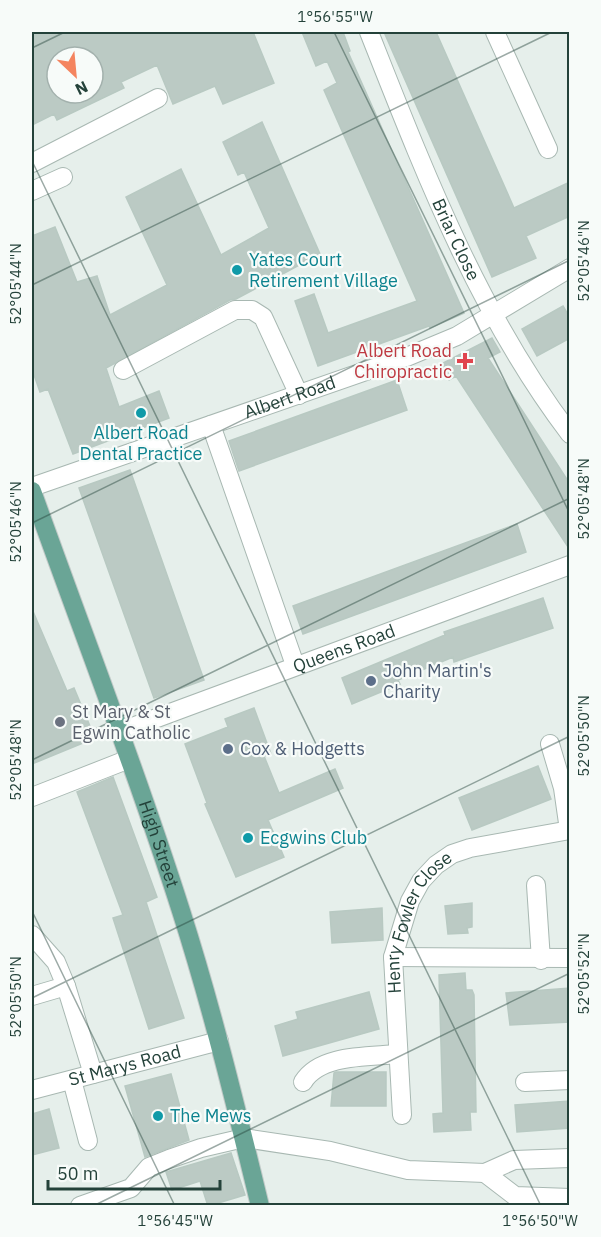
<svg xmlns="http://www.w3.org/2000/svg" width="601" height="1237" font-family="'IBM Plex Sans',sans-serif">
	<rect width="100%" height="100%" fill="#e6efeb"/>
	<path fill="#bbcac4" stroke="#b8c9c2" stroke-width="1.5" fill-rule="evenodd" d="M32 32H253L274 83 223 104 215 86 173 104 157 65 121 82 124 88 57 120 54 114 32 125ZM57 57H93V93H57Z
		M302 32H343L350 51 348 52 464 313 430 328 429 326 318 366 295 301 314 294 328 333 417 301 324 90 337 83 327 61 316 66Z
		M384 32H436L514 208 570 182V216L526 236 536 258 492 277Z
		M262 122 320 254 236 299 230 300 106 368 119 407 159 391 169 418 73 454 48 389 40 392 32 369V236L55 227 77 282 97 276 110 315 167 285 126 197 181 169 221 255 269 228 244 172 238 175 223 142Z
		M563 306 570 318V338L537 356 522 329Z
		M492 338 500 352 488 358 570 484V550L456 376 449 380 441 364Z
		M397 380 407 410 239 471 229 441Z
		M130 470 204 680 154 698 79 488Z
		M517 524 526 552 303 634 293 606Z
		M543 598 553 628 454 662 453 657 398 680 400 684 352 704 342 678 445 635 444 632Z
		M32 609 67 691 74 688 95 738 32 764Z
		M254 708 271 754 264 756 279 793 335 769 343 788 268 820 284 857 236 877 205 804 207 803 185 744 228 727 225 719Z
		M538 766 551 799 472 830 459 798Z
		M113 777 157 897 146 902 184 1018 149 1029 113 918 123 915 77 792Z
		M472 903V927L467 928 468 933 448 934 445 906Z
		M382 908 383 940 332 943 330 912Z
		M465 973 466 990H472L474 995 476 1112H470L471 1130 434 1132 433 1114 443 1113 439 975Z
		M570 988V1022L510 1025 506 993Z
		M369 992 379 1029 283 1056 275 1026 298 1019 296 1012Z
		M336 1072H386V1106H331L334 1073Z
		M171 1074 189 1140 145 1157 125 1086Z
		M570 1101V1128L517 1132 515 1105Z
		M49 1109 59 1148 32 1155V1114Z
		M231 1153 245 1195 208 1206 200 1181 172 1190 166 1172Z"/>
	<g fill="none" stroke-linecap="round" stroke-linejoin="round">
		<defs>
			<g id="minor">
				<path id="s1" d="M369 32C424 171 478 313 570 434"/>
				<path d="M495 32 548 149"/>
				<path d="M32 163 158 98"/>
				<path d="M32 191 63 177"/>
				<path d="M123 370 235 310H252L263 317 299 395"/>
				<path d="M211 425 295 665"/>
				<path id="s2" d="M32 487 409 356 457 336 570 268"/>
				<path id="s3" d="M119 732 570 565"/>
				<path d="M550 744 563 788 569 830"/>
				<path d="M32 797 129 759"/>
				<path d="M536 885 541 960"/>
				<path d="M32 935 56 962 66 986 93 1074"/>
				<path d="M393 957 570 958"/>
				<path d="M32 996 66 986"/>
				<path d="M72 1080 88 1141"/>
				<path d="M303 1082C320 1054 368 1057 398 1054"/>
				<path d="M525 1082 570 1080"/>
				<path id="s4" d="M32 1090 219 1041"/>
				<path id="s5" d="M402 1115 393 957 410 901 421 881 436 865 452 854 470 848 570 830"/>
				<path d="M485 1173 515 1196 570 1198"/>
				<path d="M80 1206 131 1188 149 1167 169 1159 201 1148 244 1138 330 1151 408 1170 485 1173 514 1160 570 1158"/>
			</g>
			<g id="major">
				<path id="s6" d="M32 491C82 631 136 770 181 911 212 1008 236 1107 260 1206"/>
			</g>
		</defs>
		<use href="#minor" stroke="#a8b8b2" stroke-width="20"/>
		<use href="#major" stroke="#c2cac8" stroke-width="20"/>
		<use href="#minor" stroke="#fff" stroke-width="18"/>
		<use href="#major" stroke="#6aa596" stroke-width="18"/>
	</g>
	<path fill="none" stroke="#24423a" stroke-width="1.5" stroke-opacity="0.45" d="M334 32 570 514M32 48 65 32M32 161 541 1206M32 285 552 32M32 523 570 260M32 760 570 498M32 911 175 1206M32 998 570 736M93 1206 570 973"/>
	<g fill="#0f9aa8" stroke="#f7fbf9" stroke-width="2">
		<circle cx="237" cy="270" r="6"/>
		<circle cx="141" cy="413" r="6"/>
		<circle cx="248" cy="838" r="6"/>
		<circle cx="158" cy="1116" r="6"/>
	</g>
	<path fill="#e0444e" stroke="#f7fbf9" stroke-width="2" d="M462 352h6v6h6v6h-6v6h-6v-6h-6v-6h6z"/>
	<g fill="#5c6f8a" stroke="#f7fbf9" stroke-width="2">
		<circle cx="371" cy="681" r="6"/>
		<circle cx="228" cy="749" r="6"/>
	</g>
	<circle fill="#6b7280" stroke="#f7fbf9" stroke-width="2" cx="60" cy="722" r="6"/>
	<g text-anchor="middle" stroke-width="4.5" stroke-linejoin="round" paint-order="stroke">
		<g font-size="18" fill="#24423a" stroke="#f7fbf9">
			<text dy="6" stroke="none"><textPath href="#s1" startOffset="225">Briar Close</textPath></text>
			<text dy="6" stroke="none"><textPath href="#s2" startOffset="273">Albert Road</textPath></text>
			<text dy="6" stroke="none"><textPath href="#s3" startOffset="240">Queens Road</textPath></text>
			<text dy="6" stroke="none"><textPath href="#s6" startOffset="375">High Street</textPath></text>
			<text dy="6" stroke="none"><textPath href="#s5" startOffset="200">Henry Fowler Close</textPath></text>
			<text dy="6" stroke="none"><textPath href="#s4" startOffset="96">St Marys Road</textPath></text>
		</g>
		<g font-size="18" fill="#0d838f" stroke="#f7fbf9" text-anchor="start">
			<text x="249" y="266">Yates Court<tspan x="249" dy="21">Retirement Village</tspan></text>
			<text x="141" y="439" text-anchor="middle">Albert Road<tspan x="141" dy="21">Dental Practice</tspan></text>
			<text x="260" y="844">Ecgwins Club</text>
			<text x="170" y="1122">The Mews</text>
		</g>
		<g font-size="18" fill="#be3a42" stroke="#f7fbf9" text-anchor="end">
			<text x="452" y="357">Albert Road<tspan x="452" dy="21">Chiropractic</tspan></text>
		</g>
		<g font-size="18" fill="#4e5e75" stroke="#f7fbf9" text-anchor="start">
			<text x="383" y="677">John Martin's<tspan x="383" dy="21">Charity</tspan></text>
			<text x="240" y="755">Cox &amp; Hodgetts</text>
		</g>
		<g font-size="18" fill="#5b616d" stroke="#f7fbf9" text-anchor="start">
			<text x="72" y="718">St Mary &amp; St<tspan x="72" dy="21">Egwin Catholic</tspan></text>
		</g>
	</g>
	<rect width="601" height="1237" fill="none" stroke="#f7fbf9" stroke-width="66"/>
	<g transform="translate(75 75) rotate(154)"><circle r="28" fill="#f7fbf9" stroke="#a3b1ad" stroke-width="1.5"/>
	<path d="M0-4.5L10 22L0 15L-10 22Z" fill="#f4845f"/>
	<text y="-9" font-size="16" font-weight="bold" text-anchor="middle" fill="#24423a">N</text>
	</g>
	<path d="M48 1180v9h172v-9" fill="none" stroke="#24423a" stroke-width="3"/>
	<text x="57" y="1180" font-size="18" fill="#24423a" stroke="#f7fbf9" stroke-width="4.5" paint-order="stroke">50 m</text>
	<rect x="33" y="33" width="535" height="1171" fill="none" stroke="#24423a" stroke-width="2"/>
	<g font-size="15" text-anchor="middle" fill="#24423a">
		<text x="335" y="22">1°56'55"W</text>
		<text transform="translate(584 261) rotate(-90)" y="5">52°05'46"N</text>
		<text transform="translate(16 284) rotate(-90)" y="5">52°05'44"N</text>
		<text transform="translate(584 499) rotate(-90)" y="5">52°05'48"N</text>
		<text transform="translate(16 522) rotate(-90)" y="5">52°05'46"N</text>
		<text transform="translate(584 736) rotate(-90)" y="5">52°05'50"N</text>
		<text transform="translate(16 760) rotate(-90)" y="5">52°05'48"N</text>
		<text transform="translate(584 974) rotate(-90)" y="5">52°05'52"N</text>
		<text transform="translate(16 997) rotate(-90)" y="5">52°05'50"N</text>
		<text x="175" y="1226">1°56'45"W</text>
		<text x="540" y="1226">1°56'50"W</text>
	</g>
</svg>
